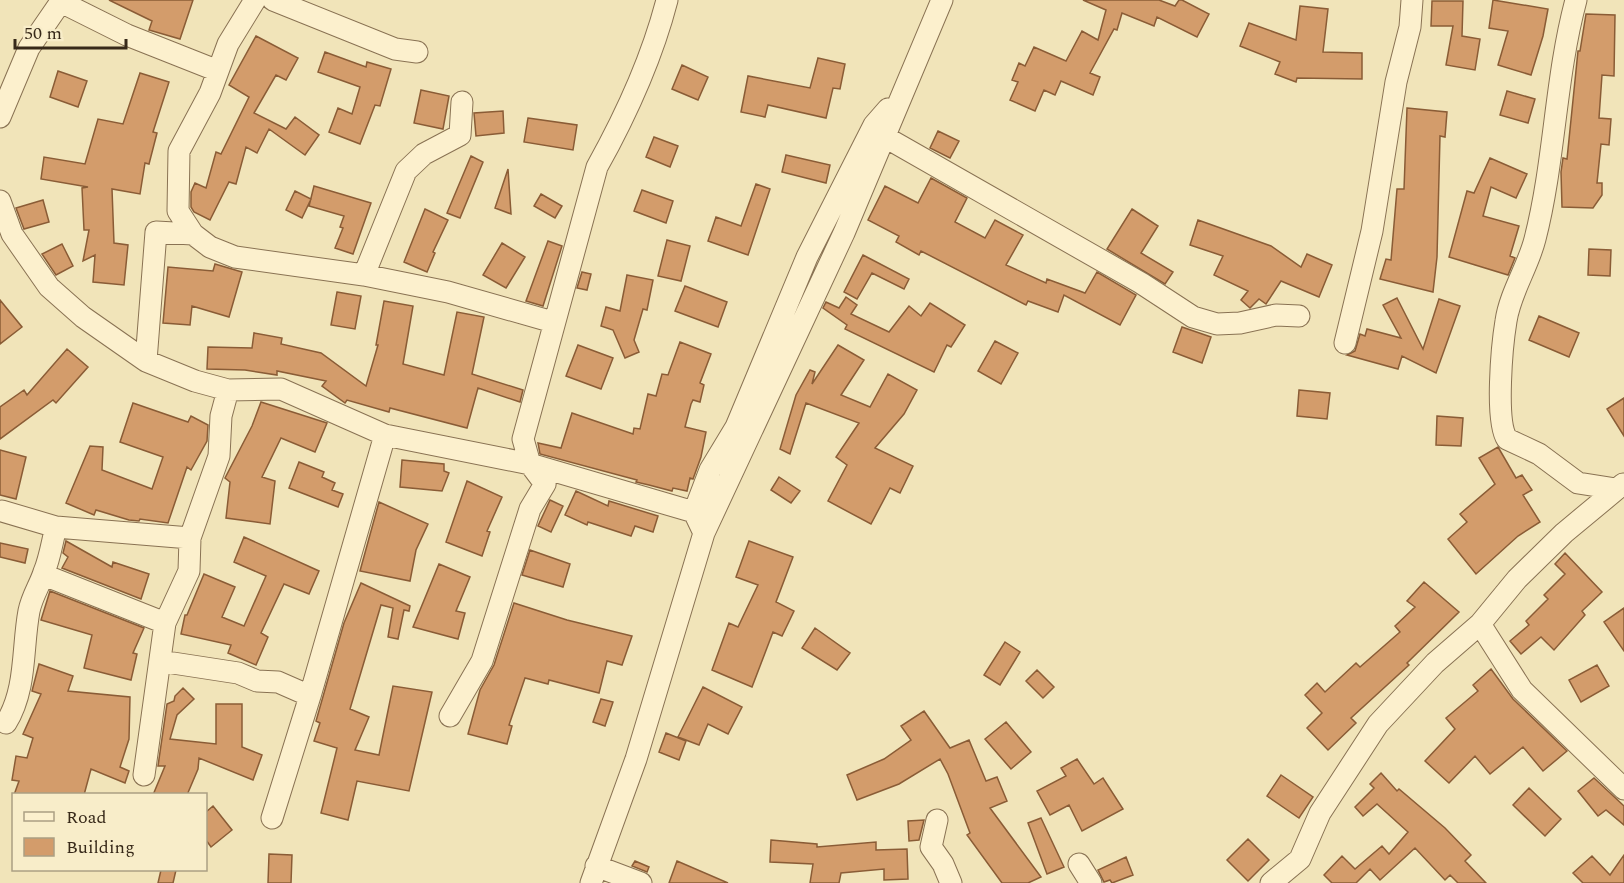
<svg xmlns="http://www.w3.org/2000/svg" width="1624" height="883" font-family="Spectral,serif">
	<rect width="100%" height="100%" fill="#f1e4b9"/>
	<path fill="#d39c6b" stroke="#8a5c36" stroke-width="1.5" d="M109 0H193L180 39 149 30 152 21Z
		M1083 0H1159L1175 6 1179 0H1182L1209 14 1197 37 1157 17 1154 26 1122 13 1117 30 1114 29 1090 73 1100 77 1093 95 1061 81 1055 95 1044 90 1035 111 1010 100 1018 82 1012 80 1019 63 1025 66 1034 47 1066 61 1082 31 1098 40 1106 10Z
		M1493 0 1548 9 1543 36 1531 75 1498 65 1508 31 1489 28Z
		M1432 1H1463L1462 36 1480 39 1475 70 1446 65 1453 26H1431Z
		M1300 6 1328 9 1323 52 1362 53V79L1297 78 1296 82 1275 74 1280 62 1240 46 1249 23 1296 40Z
		M1586 14 1615 15 1614 76 1602 75 1599 118 1611 119 1609 145 1601 144 1597 183H1602V195L1593 208 1562 207 1561 172 1563 158 1567 159 1578 51H1580Z
		M256 36 298 58 286 80 276 75 254 113 286 129 295 117 319 135 305 155 269 129 257 153 246 147 236 184 229 182 210 220 194 212 191 207V192L195 183 206 188 216 152 221 154 249 97 229 85Z
		M325 52 366 67 367 62 391 69 380 106 375 105 360 144 329 132 338 108 352 114 360 87 318 72Z
		M818 58 845 64 840 89 833 88 826 118 768 105 765 117 741 112 748 76 810 88Z
		M682 65 708 77 698 100 672 89Z
		M58 71 87 81 78 107 50 97Z
		M140 73 169 82 153 132 157 133 149 164 145 163 140 194 112 189 114 243 128 245 124 285 93 282 95 255 83 261 89 230H84L82 188 88 187 41 179 44 157 85 164 98 119 123 124Z
		M421 90 449 96 443 129 414 123Z
		M1507 91 1535 99 1528 123 1500 115Z
		M1407 108 1447 112 1445 137 1440 136 1437 257 1433 292 1380 279 1386 259 1391 260 1397 189H1404Z
		M503 111 504 133 476 136 474 113Z
		M528 118 577 125 573 150 524 142Z
		M938 131 959 141 950 158 930 148Z
		M654 137 678 146 670 167 646 157Z
		M786 155 830 165 826 183 782 172Z
		M471 156 483 162 460 218 447 213Z
		M1490 158 1527 174 1516 198 1491 187 1483 216 1519 226 1510 256 1515 258 1508 275 1449 257 1467 191 1474 193Z
		M508 169 511 214 495 208Z
		M931 178 967 198 955 222 985 238 995 220 1023 235 1006 265 1046 283 1047 279 1085 293 1097 272 1136 295 1120 325 1064 295 1058 312 1028 301 1026 305 921 251 919 255 896 242 899 236 868 220 885 186 918 203Z
		M756 184 770 189 748 255 708 241 716 217 741 226Z
		M314 186 371 203 353 254 335 248 343 228 340 227 344 216 309 206Z
		M642 190 673 201 666 223 634 211Z
		M295 191 311 199 302 218 286 210Z
		M541 194 562 206 555 218 534 206Z
		M43 200 49 222 24 229 16 208Z
		M425 209 448 220 433 252 435 253 427 272 404 262Z
		M1132 209 1158 226 1141 253 1173 272 1165 284 1107 249Z
		M1198 220 1271 246 1301 267 1307 254 1332 265 1319 297 1281 281 1266 304 1259 299 1250 308 1241 300 1248 291 1214 275 1223 256 1190 245Z
		M667 240 690 246 681 281 658 276Z
		M548 241 562 246 543 306 526 301Z
		M502 243 525 257 506 288 483 275Z
		M62 244 73 266 56 275 42 254Z
		M1589 249 1611 250 1610 276 1588 275Z
		M863 255 909 279 904 289 872 273 857 299 844 292Z
		M215 264 242 272 229 317 192 306 190 325 163 323 168 267 213 271Z
		M582 272 591 274 587 290 577 288Z
		M627 275 653 280 647 310 643 309 634 340 639 352 625 358 613 330 601 326 606 307 620 311Z
		M685 286 727 302 718 327 675 311Z
		M337 292 361 296 355 329 331 325Z
		M846 297 857 305 851 314 889 332 909 306 921 316 930 303 965 325 951 347 947 345 934 372 845 329 847 325 823 308 826 302 839 308Z
		M1397 298 1423 349 1439 299 1460 306 1436 373 1402 356 1398 369 1347 355 1355 351 1360 334 1365 336 1367 329 1401 338 1383 305Z
		M0 300 22 327 0 344Z
		M384 301 413 306 403 364 444 375 457 312 484 317 472 374 523 390 520 402 478 388 467 428 390 408 389 412 347 400 345 403 322 386 326 381 277 371V375L245 370 207 369 208 347 252 348 254 333 282 338 281 344 321 353 366 386 378 345H376Z
		M1539 316 1579 333 1569 357 1529 340Z
		M1182 327 1211 337 1202 363 1173 352Z
		M995 341 1018 353 1001 384 978 371Z
		M680 342 711 354 700 383 704 385 700 402 693 400 691 404 685 427 706 432 701 457 693 479 690 478 687 491 673 488 672 491 649 485 636 482 637 480 540 454 538 443 561 448 572 413 633 434 634 428 640 429 648 394 656 396 662 374 668 375Z
		M578 345 613 358 601 389 566 376Z
		M838 345 864 360 841 395 870 407 888 374 917 390 904 414 875 448 913 466 900 493 890 488 871 524 828 501 847 465 836 457 859 423 806 403 790 454 780 449 796 395 810 370 815 372 812 384Z
		M67 349 88 367 56 403 53 400 0 439V407L24 390 27 395Z
		M1299 390 1330 393 1327 419 1297 416Z
		M1624 398V436L1607 409Z
		M261 402 327 423 315 452 281 438 262 477 275 481 270 524 226 518 230 482 225 478 252 426Z
		M133 403 188 422 191 416 208 425 207 441 191 470 187 467 168 523 140 519 139 521 129 520 96 510 94 515 66 503 90 446 103 447 102 470 152 489 163 457 120 442Z
		M1437 416 1463 418 1461 446 1436 445Z
		M1498 447 1516 478 1522 475 1532 490 1523 495 1540 522 1518 536 1476 574 1448 539 1467 522 1460 514 1495 484 1479 458Z
		M0 450 26 457 16 499 0 495Z
		M402 460 444 464V471L449 473 442 491 400 487Z
		M299 462 324 472 322 477 335 483 332 490 343 494 338 507 289 488Z
		M779 477 800 491 791 503 771 490Z
		M467 481 502 497 487 531 490 532 482 556 446 542Z
		M576 491 608 506 609 501 658 516 653 532 635 526 631 536 588 522 587 525 565 515Z
		M550 500 563 506 551 532 538 526Z
		M379 502 428 524 416 550 410 581 360 571Z
		M244 537 319 571 309 594 284 584 261 633 268 637 256 665 228 653 231 645 181 634 185 615H187L204 574 235 587 222 617 244 626 266 576 234 562Z
		M66 541 112 567 113 562 149 574 141 599 62 568 68 557 63 553Z
		M749 541 793 557 776 602 794 611 782 636 773 632 752 687 712 670 729 623 738 627 758 585 736 577Z
		M0 543 28 549 25 563 0 557Z
		M530 550 570 564 563 587 522 575Z
		M1565 553 1602 592 1582 611 1585 615 1554 650 1541 637 1521 654 1510 641 1529 625 1526 621 1548 599 1544 595 1565 574 1555 564Z
		M439 564 470 577 456 611 465 613 458 639 413 627Z
		M1424 582 1459 612 1407 663 1409 665 1351 718 1356 723 1328 750 1307 728 1322 713 1305 695 1317 683 1325 692 1356 663 1360 667 1400 632 1395 626 1415 607 1407 601Z
		M361 583 410 606 409 611 404 610 398 639 388 637 393 608 381 605 350 709 369 717 355 750 379 755 393 686 432 692 409 791 357 781 348 820 321 813 337 748 314 741 320 723 316 721 344 623Z
		M50 591 144 628 133 653 137 654 131 680 84 668 92 635 41 620Z
		M514 603 567 620 632 636 622 665 607 661 599 693 549 680 548 684 525 678 509 725 512 726 507 744 468 734 480 690 494 665Z
		M1624 608V651L1604 622Z
		M815 628 850 653 837 670 802 648Z
		M1005 642 1020 652 1000 685 984 675Z
		M39 664 73 676 68 691 130 697 129 739 120 767 129 771 125 783 91 769 84 795H14L19 781 12 780 16 756 27 758 33 738 23 734 41 694 32 691Z
		M1597 665 1609 686 1581 702 1569 680Z
		M1491 669 1513 699 1567 751 1543 771 1523 747 1490 774 1475 756 1449 783 1425 761 1455 729 1446 718 1478 691 1473 685Z
		M1037 670 1054 687 1043 698 1026 681Z
		M703 687 742 707 728 734 708 724 699 745 678 737Z
		M183 688 194 699 177 715 170 739 216 744V704H242V747L262 755 253 780 199 758 198 769 187 795H153L165 766H158L167 704 174 701 175 696Z
		M601 699 613 702 605 726 593 722Z
		M924 711 950 748 969 740 986 781 997 777 1007 801 990 808 1041 877 1028 883H1002L967 835 970 833 948 774 940 759 899 784 857 800 847 775 884 759 911 740 901 726Z
		M1006 722 1031 752 1011 769 985 739Z
		M666 733 686 741 679 760 659 752Z
		M1077 759 1094 784 1103 778 1123 809 1082 831 1069 805 1050 815 1037 791 1066 776 1061 768Z
		M1381 773 1397 791 1399 789 1445 828 1471 855 1465 861 1486 883H1458L1450 875 1445 880 1415 848 1380 880 1370 869 1356 883H1332L1324 875 1342 856 1355 869 1382 846 1389 854 1408 832 1377 804 1363 816 1355 807 1374 788 1370 784Z
		M1281 775 1313 797 1299 818 1267 796Z
		M1594 778 1624 806V825L1606 810 1598 816 1578 791Z
		M1529 788 1561 819 1545 836 1513 805Z
		M213 806 232 830 211 847 206 840V812Z
		M1041 818 1064 867 1047 874 1028 823Z
		M924 820 919 840 909 841 908 821Z
		M1248 839 1269 860 1248 881 1227 860Z
		M771 840 817 844V847L876 842V850L907 849 908 879 884 880V869L841 873 839 883H810L813 864 770 862Z
		M269 854 292 855 291 883H268Z
		M1624 855V883H1583L1573 873 1592 856 1610 875Z
		M1126 857 1133 875 1112 883 1110 880 1104 882 1098 870Z
		M635 861 649 867 647 872 632 866Z
		M677 861 728 883H669Z
		M161 870H176L173 883H158Z"/>
	<g fill="none" stroke-linecap="round" stroke-linejoin="round">
		<defs>
			<path id="minor" d="M255 0 228 44 210 93 179 151 178 211 193 234 210 247 235 257 364 275 448 292 553 322
				M273 0 395 49 417 52
				M1576 0C1555 78 1555 161 1535 239 1528 267 1510 293 1506 321 1502 345 1495 421 1507 439L1539 454 1578 483 1616 489
				M61 2 127 35 218 71
				M0 117 29 48 62 0
				M885 137 1141 283 1193 317 1217 324 1240 323 1276 315 1299 316
				M0 201 12 234 49 287 83 317 146 361 195 381 228 390 281 389 385 435 530 464 694 512 704 533
				M364 275 406 171 424 154 460 135 462 102
				M1345 343 1372 231 1396 82 1410 27 1412 0
				M146 361 156 232 193 234
				M2 511 56 527 190 538
				M694 512 710 470 736 427 807 257 874 125 888 109
				M44 575 165 623
				M1480 624 1522 690 1624 789
				M160 661 238 673 257 681 278 682 310 696
				M450 716 482 661 530 509 545 484 530 464 523 439 597 167C626 115 652 58 667 0
				M6 723C27 689 22 648 29 611 32 596 40 585 44 572 50 558 52 542 56 527
				M144 775 165 623 189 571 190 538 219 456 221 416 228 390
				M272 818 310 696 385 435
				M937 820 931 847 943 864 951 883
				M1079 864 1091 883
				M596 866 641 883
				M591 883 636 759 704 533 844 233 942 0
				M1271 883 1300 859 1320 813 1378 724 1435 663 1480 624 1517 579 1564 533 1623 484"/>
		</defs>
		<use href="#minor" stroke="#897253" stroke-width="23"/>
		<use href="#minor" stroke="#fcf0cd" stroke-width="21"/>
	</g>
	<rect x="12" y="793" width="195" height="78" fill="#f8edc9" stroke="#ab9f83" stroke-width="1.5"/>
	<rect x="24" y="812" width="30" height="9" fill="#fcf0cd" stroke="#ab9f83" stroke-width="1.5"/>
	<text x="66" y="823" font-size="18" fill="#372919">Road</text>
	<rect x="24" y="838" width="30" height="18" fill="#d39c6b" stroke="#ab9f83" stroke-width="1.5"/>
	<text x="66" y="853" font-size="18" fill="#372919">Building</text>
	<path d="M15 39v9h111v-9" fill="none" stroke="#372919" stroke-width="3"/>
	<text x="24" y="39" font-size="18" fill="#372919" stroke="#f8edc9" stroke-width="4.5" paint-order="stroke">50 m</text>
</svg>
